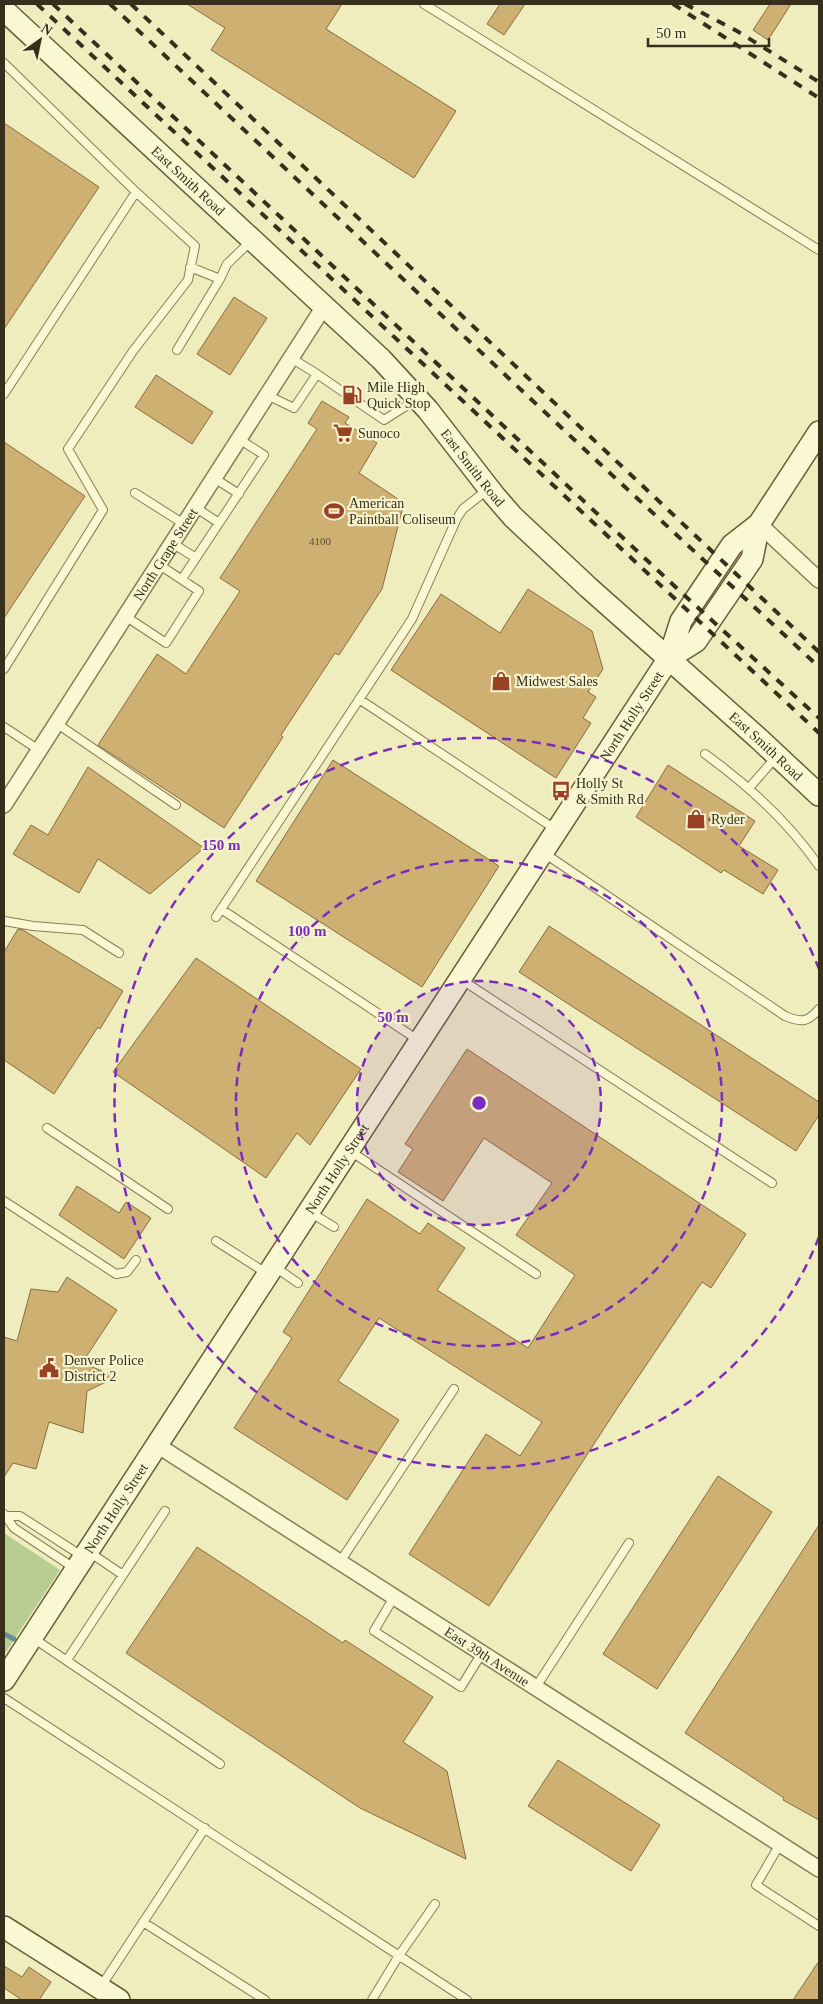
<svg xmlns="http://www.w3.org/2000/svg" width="823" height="2004" font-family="Georgia,serif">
	<rect width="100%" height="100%" fill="#efecbe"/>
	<path fill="#b8cd92" d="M4 1533 60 1570 4 1655Z"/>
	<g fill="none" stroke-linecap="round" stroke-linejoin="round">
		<path stroke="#698e8e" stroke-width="5" d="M4 1634 14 1639"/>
	</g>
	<path fill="#ceb073" stroke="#876d3c" d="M187 4H342L326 29 456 111 414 178 211 50 225 28Z
		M500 4H525L504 35 487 24Z
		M770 4H791L768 40 753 30Z
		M4 123 99 187 4 329Z
		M234 297 267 318 230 375 197 354Z
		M156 375 213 412 192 444 135 407Z
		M322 401 349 417 345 423 377 443 359 473 404 503 382 589 339 655 335 653 281 735 283 737 224 828 98 745 157 654 186 674 240 591 220 578 317 429 308 423Z
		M4 442 85 496 4 618Z
		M528 589 592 631 603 669 588 692 596 697 583 718 591 723 556 778 391 670 441 594 500 633Z
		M333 760 499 866 422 987 256 881Z
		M668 765 755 821 739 846 778 870 763 894 724 870 721 873 636 817Z
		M88 767 204 848 150 894 98 859 79 893 13 854 31 825 48 835Z
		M549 926 819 1102V1115L796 1151 519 972Z
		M18 929 23 930 123 991 100 1029 98 1027 54 1094 4 1060V952Z
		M196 958 361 1069 310 1145 297 1133 266 1178 113 1072Z
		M467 1049 746 1234 711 1288 702 1282 618 1407 489 1606 409 1554 486 1434 520 1456 542 1422 379 1318 338 1381 399 1420 347 1500 234 1428 292 1338 283 1332 367 1199 420 1234 428 1223 465 1248 437 1290 528 1348 575 1275 516 1235 552 1183 484 1138 443 1201 398 1172 413 1149 405 1144Z
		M77 1186 119 1213 126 1202 151 1218 124 1259 59 1215Z
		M67 1277 117 1310 82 1363 117 1377 87 1391 83 1433 49 1422 36 1469 13 1463 4 1477V1337L17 1341 31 1289 58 1292Z
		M718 1476 772 1512 657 1689 603 1654Z
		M819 1525V1820L783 1800 784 1798 685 1733Z
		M197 1547 343 1643 345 1640 433 1697 403 1742 447 1771 466 1859 360 1808 126 1653Z
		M558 1760 660 1825 631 1871 528 1806Z
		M819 1961V2000H793Z
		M4 1966 22 1977 29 1967 51 1982 39 2000H22L4 1988Z"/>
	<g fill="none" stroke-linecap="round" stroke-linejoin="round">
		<defs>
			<path id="lane" d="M424 4 819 250
				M4 63 136 192
				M190 267 220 279 227 264 252 240
				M177 350 220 279
				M317 374 384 420 417 399
				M4 394 136 192 195 246 188 280 133 351 68 449 103 510 4 669
				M267 395 294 408 317 374 291 358
				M214 478 239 494
				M135 493 184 524
				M195 507 219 523
				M172 543 196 558
				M182 579 264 455 239 439
				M125 616 166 643 199 591 158 564
				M359 699 555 829
				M56 723 176 805
				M4 727 39 750
				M705 754C748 785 789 823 819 866
				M749 788 776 757
				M544 853 785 1016C802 1023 808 1022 819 1009
				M221 909 418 1040
				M216 917 412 619 457 518 463 509 487 490
				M4 921 33 926 83 930 119 953
				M462 980 772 1183
				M47 1128 168 1209
				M350 1151 536 1274
				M4 1201 116 1274 127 1272 136 1260
				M310 1212 334 1227
				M216 1241 266 1273
				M275 1267 298 1283
				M4 1514 14 1528 74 1568
				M7 1516H20L82 1556
				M89 1552 123 1575
				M340 1562 454 1389
				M394 1597 374 1631 461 1687 482 1653
				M33 1638 220 1764
				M67 1660 165 1511
				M536 1687 629 1543
				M4 1698 467 2000
				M780 1844 756 1885 819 1926
				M143 1922 265 2000
				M100 1988 205 1828
				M372 2000 398 1957 435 1904"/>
			<g id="street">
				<path d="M759 524 819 580"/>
				<path id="s1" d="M4 805 325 305"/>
				<path id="s2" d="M157 1445 819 1869"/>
			</g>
			<g id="secondary">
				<path id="s3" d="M4 10 381 359 428 410 494 495 513 517 589 588 758 738 819 795"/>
				<path d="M669 658 696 641 752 559 759 524"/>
				<path id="s4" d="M4 1680 669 658 681 621 732 545 759 524 819 432"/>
				<path d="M4 1927 119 2000"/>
			</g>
		</defs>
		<use href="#lane" stroke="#887d57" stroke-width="10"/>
		<use href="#street" stroke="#887d57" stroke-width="18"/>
		<use href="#secondary" stroke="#695d3a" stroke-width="24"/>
		<use href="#lane" stroke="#faf8d2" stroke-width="8"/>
		<use href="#street" stroke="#faf8d2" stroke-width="15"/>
		<use href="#secondary" stroke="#faf8d2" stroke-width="21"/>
		<path stroke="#372f1c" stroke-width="4" stroke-dasharray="9 9" stroke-linecap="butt" d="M37 4 819 733
			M53 4 683 594 819 718
			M110 4 598 462 819 667
			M131 4 819 652
			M673 4 819 98
			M685 4 737 31 819 82"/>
	</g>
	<circle cx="479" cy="1103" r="122" fill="#7b2cbf" fill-opacity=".12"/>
	<g fill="none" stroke="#7b2cbf" stroke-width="2.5" stroke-dasharray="9 6">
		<circle cx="479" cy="1103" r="122"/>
		<circle cx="479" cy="1103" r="243"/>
		<path d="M819 1237A365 365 0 1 1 819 969"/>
	</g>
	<defs>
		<symbol id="fuel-bare" viewBox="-9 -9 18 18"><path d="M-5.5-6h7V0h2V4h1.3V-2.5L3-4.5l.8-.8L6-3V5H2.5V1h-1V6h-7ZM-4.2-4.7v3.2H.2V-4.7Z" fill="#984125" stroke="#f6f4ce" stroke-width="2.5" paint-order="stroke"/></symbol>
		<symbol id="supermarket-bare" viewBox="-9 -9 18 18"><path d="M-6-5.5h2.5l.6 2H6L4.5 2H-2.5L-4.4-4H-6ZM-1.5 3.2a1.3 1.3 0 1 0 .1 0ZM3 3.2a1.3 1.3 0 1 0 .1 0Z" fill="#984125" stroke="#f6f4ce" stroke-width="2.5" paint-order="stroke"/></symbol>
		<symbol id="stadium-bare" viewBox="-9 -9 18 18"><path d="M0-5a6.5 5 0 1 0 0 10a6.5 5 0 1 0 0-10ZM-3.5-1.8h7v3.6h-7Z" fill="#984125" stroke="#f6f4ce" stroke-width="2.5" paint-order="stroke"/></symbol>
		<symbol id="shop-bare" viewBox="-9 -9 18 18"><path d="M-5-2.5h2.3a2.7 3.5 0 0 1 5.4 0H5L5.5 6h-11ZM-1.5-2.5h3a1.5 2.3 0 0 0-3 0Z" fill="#984125" stroke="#f6f4ce" stroke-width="2.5" paint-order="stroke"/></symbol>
		<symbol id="bus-bare" viewBox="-9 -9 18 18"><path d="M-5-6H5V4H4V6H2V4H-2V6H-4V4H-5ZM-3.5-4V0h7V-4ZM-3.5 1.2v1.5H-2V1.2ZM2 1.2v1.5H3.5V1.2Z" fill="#984125" stroke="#f6f4ce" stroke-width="2.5" paint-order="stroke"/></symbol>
		<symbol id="civic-bare" viewBox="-9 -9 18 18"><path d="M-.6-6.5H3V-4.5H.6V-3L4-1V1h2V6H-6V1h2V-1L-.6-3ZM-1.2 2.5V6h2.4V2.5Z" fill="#984125" stroke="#f6f4ce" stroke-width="2.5" paint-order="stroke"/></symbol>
	</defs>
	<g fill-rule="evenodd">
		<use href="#fuel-bare" x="338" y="381" width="28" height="28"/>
		<use href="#supermarket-bare" x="329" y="419" width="28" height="28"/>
		<use href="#stadium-bare" x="320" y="497" width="28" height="28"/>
		<use href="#shop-bare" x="487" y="667" width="28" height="28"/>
		<use href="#bus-bare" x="547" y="777" width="28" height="28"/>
		<use href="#shop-bare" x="682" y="805" width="28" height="28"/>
		<use href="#civic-bare" x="35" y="1354" width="28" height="28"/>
	</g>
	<g text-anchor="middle" stroke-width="4.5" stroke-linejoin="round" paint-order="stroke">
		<g font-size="11" fill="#5d4f32">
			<text x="320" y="545">4100</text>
		</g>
		<g font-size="14" fill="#372f1c" stroke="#f6f4ce">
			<text dy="5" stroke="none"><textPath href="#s3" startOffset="251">East Smith Road</textPath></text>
			<text dy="5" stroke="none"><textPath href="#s3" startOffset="656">East Smith Road</textPath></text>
			<text dy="5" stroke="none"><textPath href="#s1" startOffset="298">North Grape Street</textPath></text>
			<text dy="5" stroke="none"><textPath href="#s4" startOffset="1150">North Holly Street</textPath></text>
			<text dy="5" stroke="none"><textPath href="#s3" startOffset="1061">East Smith Road</textPath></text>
			<text dy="5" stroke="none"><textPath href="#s4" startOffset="610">North Holly Street</textPath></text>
			<text dy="5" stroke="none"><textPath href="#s4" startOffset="205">North Holly Street</textPath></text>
			<text dy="5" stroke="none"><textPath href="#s2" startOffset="392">East 39th Avenue</textPath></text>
		</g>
		<g font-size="14" fill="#372f1c" stroke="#f6f4ce" text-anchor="start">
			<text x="367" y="392">Mile High<tspan x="367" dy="16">Quick Stop</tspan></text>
			<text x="358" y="438">Sunoco</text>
			<text x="349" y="508">American<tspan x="349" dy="16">Paintball Coliseum</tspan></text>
			<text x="516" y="686">Midwest Sales</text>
			<text x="576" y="788">Holly St<tspan x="576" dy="16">&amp; Smith Rd</tspan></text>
			<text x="711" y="824">Ryder</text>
			<text x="64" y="1365">Denver Police<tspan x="64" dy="16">District 2</tspan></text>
		</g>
	</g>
	<circle cx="479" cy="1103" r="8" fill="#7b2cbf" stroke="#f6f4ce" stroke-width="2.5"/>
	<g font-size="15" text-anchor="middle" font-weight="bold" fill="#7b2cbf" stroke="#f6f4ce" stroke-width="4.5" stroke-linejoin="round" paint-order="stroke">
		<text x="221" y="850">150 m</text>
		<text x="307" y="936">100 m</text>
		<text x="393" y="1022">50 m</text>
	</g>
	<rect width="823" height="2004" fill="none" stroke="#372f1c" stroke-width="10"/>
	<g transform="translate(40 40) rotate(33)" stroke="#f6f4ce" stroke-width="4" paint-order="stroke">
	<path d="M0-4L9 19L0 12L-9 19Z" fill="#372f1c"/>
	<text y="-8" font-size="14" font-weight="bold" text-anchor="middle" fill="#372f1c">N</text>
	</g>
	<path d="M648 38v8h121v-8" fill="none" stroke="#372f1c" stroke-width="2.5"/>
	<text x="656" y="38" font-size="15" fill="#372f1c" stroke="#f6f4ce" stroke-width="4" paint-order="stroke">50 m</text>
</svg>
